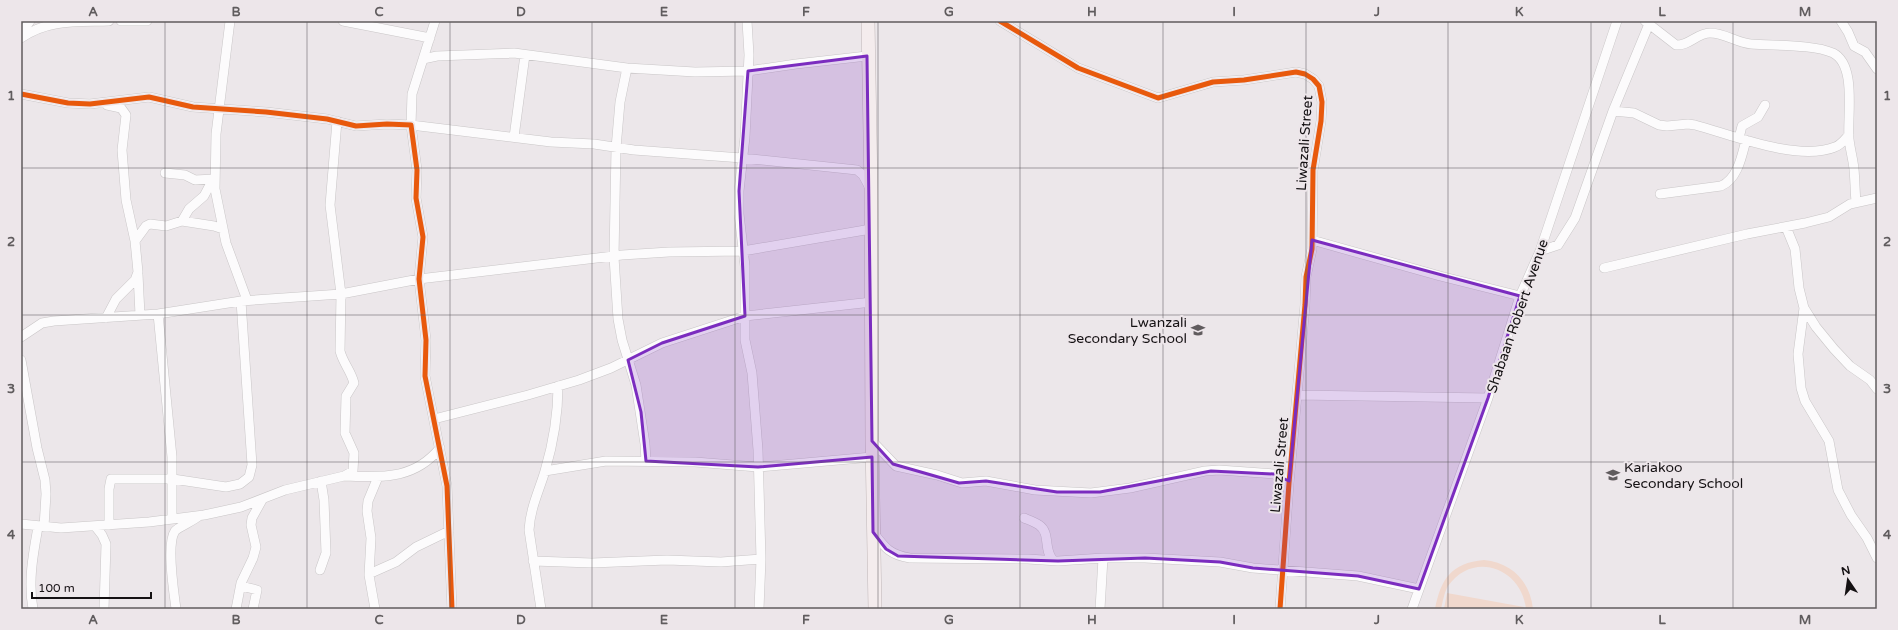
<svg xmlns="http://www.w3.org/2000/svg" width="1898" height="630" font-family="'Varela Round',sans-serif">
	<rect width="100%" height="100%" fill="#ece7ea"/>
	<path fill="#f0d8cd" d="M1484 560C1512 563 1530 581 1533 609H1526C1522 568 1473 550 1448 586 1444 593 1443 601 1441 609H1435C1441 579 1451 563 1484 560Z
		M1447 593 1524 607 1523 609H1444Z"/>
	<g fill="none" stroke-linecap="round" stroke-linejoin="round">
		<defs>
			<path id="minor" d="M121 21H147
				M230 21 216 134 215 189 226 243 247 300
				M343 21 430 38
				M435 21 412 94 411 125 551 142 594 144 634 150 742 158 857 170 863 175 870 188
				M747 21 749 55 745 137 739 191V214L745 266V340L752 373 758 450 761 559 759 609
				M1000 21 1078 68 1158 98 1213 82 1244 80 1296 72 1305 74 1313 79 1319 86 1322 102 1321 121 1313 170 1312 249 1306 277 1305 305 1289 483 1280 609
				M1645 21 1676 45C1689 46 1697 33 1710 33 1725 33 1737 43 1751 44 1773 46 1813 44 1833 53 1857 65 1847 116 1849 139 1850 149 1853 159 1854 169 1855 180 1855 191 1856 202
				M1841 21 1848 32 1854 46 1865 52 1877 69
				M21 33 30 21
				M21 38C48 19 77 22 109 21
				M423 59 437 56 514 53 627 68 695 72 748 71 796 64 867 56
				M627 68 620 102 616 148 614 257 618 319 622 340 636 385 645 444 646 461
				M21 94 68 103 90 104 149 97 193 107 266 112 327 119 356 126 387 124 411 125 417 170 416 198 423 237 419 279 426 340 425 376 447 486 452 609
				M1613 111 1634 113 1659 125 1667 126 1688 124 1695 125C1732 135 1798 162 1835 147 1841 145 1845 139 1849 135
				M514 137 525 55
				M1739 138 1742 126 1758 117 1765 105
				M165 173 185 175 195 180 214 179
				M1660 194 1721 186C1738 179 1742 155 1746 140
				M182 221 189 209 204 196 213 179
				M1786 227 1795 249 1799 288 1804 308 1798 354 1801 388 1805 401 1829 441 1838 490 1851 515 1867 538 1877 558
				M1312 240 1440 276 1520 296
				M135 241 146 226 150 224 166 226 182 221 214 226 223 229
				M1540 251 1558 245 1575 218 1613 111 1649 24
				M1604 268 1747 234 1805 223 1829 217 1850 204 1877 198
				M138 274 140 315
				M1804 308 1816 327 1834 349 1850 366 1870 380 1877 389
				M158 314 172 457V519
				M106 318 116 299 135 280 138 272 135 241 126 200 122 150 126 115 121 108 107 105
				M21 337 42 323 54 321 158 314 241 301 341 294 419 279 622 255 669 252 743 251 871 229
				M21 360 37 448 45 480 46 494 44 527
				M1298 395 1488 398
				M434 419 528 395 579 380 611 368 662 343 745 316 872 302
				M872 441 896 466 937 475 962 483 986 481 1035 490 1091 493 1130 488 1205 471 1219 470 1274 474 1289 483
				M545 471 606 461 695 462 758 467 872 457
				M344 476C382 477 414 480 440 448
				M1024 518C1029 520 1035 522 1039 525 1051 533 1043 550 1053 560
				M21 524 61 528 149 522 204 515 241 507 285 490 344 476 353 471 354 453 345 433 346 396 354 383C351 371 343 363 340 351L341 294 330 205 337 121
				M109 525V489L111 479H173L226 487 240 484 249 477 252 465 241 301
				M95 526 102 535 106 544 104 609
				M873 532C885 548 890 555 910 558L1028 559 1058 561 1103 558H1145L1220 562 1253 568 1358 576 1419 589
				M533 561 592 563 667 560 721 562 761 559
				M320 570 326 553 324 500 321 481
				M369 574 396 562 416 547 449 531
				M241 586 257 590 253 609
				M33 609C28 581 33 555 38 527
				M176 609C174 593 166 544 175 531 177 528 193 521 199 516
				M236 609 241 583 253 558 256 547 251 525 252 518 262 500
				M375 609 369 575 371 538 367 511 368 501 378 477
				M541 609 529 530C530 509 539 491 545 471 553 444 558 414 558 386
				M1100 609 1103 558
				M1412 609 1488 398 1520 296 1540 251 1617 21"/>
			<path id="highway" d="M868 21 871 190 872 441 875 609"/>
		</defs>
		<use href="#minor" stroke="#c9c6c7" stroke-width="10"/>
		<use href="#highway" stroke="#c0b7b8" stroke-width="14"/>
		<use href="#minor" stroke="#fcfbfc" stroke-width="9"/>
		<use href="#highway" stroke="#f4eced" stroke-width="13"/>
		<defs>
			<path id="cycleway" d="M1000 21 1078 68 1158 98 1213 82 1244 80 1296 72 1305 74 1313 79 1319 86 1322 102 1321 121 1313 170 1312 249 1306 277 1305 305 1289 483 1280 609
				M21 94 68 103 90 104 149 97 193 107 266 112 327 119 356 126 387 124 411 125 417 170 416 198 423 237 419 279 426 340 425 376 447 486 452 609"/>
		</defs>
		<use href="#cycleway" stroke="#ede6ea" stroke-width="8"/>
		<use href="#cycleway" stroke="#e8590c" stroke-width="5"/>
	</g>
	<path fill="#7b2cbf" fill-opacity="0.2" stroke="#7b2cbf" stroke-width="3" stroke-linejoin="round" d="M867 56 872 441 893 464 959 483 986 481 1057 492H1100L1211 471 1274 474 1289 481 1312 240 1520 296 1488 398 1419 589 1358 576 1253 568 1220 562 1145 558 1058 561 898 556 886 549 873 532 872 457 758 467 646 461 641 412 628 360 662 343 745 316 739 191 748 71Z"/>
	<path fill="none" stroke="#605c5e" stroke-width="1" stroke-opacity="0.55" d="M165 21V609M307 21V609M450 21V609M592 21V609M735 21V609M878 21V609M1020 21V609M1163 21V609M1306 21V609M1448 21V609M1591 21V609M1733 21V609M21 168H1877M21 315H1877M21 462H1877"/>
	<defs>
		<symbol id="school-bare" viewBox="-9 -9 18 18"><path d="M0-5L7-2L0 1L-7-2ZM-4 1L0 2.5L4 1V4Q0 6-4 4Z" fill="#605c5e" stroke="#ede6ea" stroke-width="2.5" paint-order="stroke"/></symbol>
	</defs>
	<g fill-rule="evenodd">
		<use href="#school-bare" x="1188" y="320" width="20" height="20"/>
		<use href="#school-bare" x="1603" y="465" width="20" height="20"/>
	</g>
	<g text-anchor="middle" stroke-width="4" stroke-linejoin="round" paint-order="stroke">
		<g font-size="14" fill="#141113" stroke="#ede6ea">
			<text transform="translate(1304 143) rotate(-86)" y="5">Liwazali Street</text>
			<text transform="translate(1517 316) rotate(-71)" y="5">Shabaan Robert Avenue</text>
			<text transform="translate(1279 465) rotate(-85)" y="5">Liwazali Street</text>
		</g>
		<g font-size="14" fill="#141113" stroke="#ede6ea" text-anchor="end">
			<text x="1187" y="327">Lwanzali<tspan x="1187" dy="16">Secondary School</tspan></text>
			<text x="1624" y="472" text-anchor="start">Kariakoo<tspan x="1624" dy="16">Secondary School</tspan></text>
		</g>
	</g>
	<rect width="1898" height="630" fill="none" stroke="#ede6ea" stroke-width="44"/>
	<g transform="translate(1848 580) rotate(347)" stroke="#ede6ea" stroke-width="3" paint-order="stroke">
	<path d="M0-3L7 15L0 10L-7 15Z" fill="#141113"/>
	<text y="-6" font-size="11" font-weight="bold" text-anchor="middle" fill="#141113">N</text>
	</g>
	<path d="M32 592v6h119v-6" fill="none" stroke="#141113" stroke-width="2"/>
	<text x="38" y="592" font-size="12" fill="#141113" stroke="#ede6ea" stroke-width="3" paint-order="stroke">100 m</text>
	<rect x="22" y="22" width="1854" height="586" fill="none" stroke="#605c5e" stroke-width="1.5"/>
	<g font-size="13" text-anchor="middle" font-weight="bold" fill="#605c5e">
		<text x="93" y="16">A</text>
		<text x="236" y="16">B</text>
		<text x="379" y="16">C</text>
		<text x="521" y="16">D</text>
		<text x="664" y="16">E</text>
		<text x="806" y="16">F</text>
		<text x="949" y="16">G</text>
		<text x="1092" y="16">H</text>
		<text x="1234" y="16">I</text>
		<text x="1377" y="16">J</text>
		<text x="1519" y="16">K</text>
		<text x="1662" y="16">L</text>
		<text x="1805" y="16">M</text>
		<text x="11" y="100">1</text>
		<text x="1887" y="100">1</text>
		<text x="11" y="246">2</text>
		<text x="1887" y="246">2</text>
		<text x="11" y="393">3</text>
		<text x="1887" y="393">3</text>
		<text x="11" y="539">4</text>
		<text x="1887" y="539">4</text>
		<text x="93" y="624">A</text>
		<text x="236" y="624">B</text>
		<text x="379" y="624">C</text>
		<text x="521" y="624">D</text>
		<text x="664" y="624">E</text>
		<text x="806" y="624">F</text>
		<text x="949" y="624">G</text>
		<text x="1092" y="624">H</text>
		<text x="1234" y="624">I</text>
		<text x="1377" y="624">J</text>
		<text x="1519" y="624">K</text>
		<text x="1662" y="624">L</text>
		<text x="1805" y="624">M</text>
	</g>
</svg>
